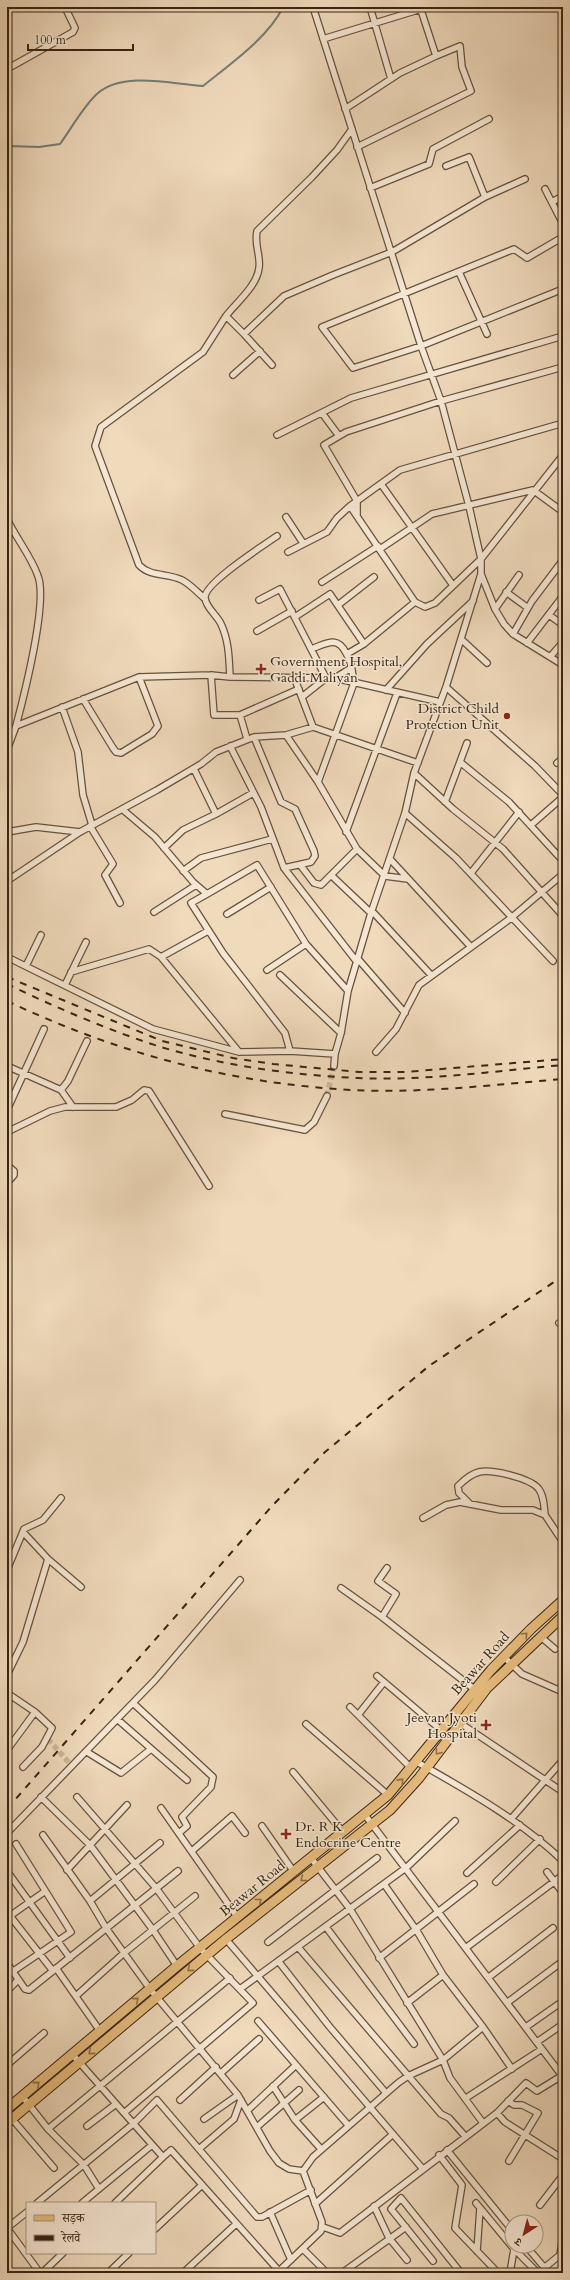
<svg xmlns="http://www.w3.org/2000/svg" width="570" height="2280" font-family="Cardo,'Noto Serif Devanagari',serif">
	<rect width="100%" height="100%" fill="#f0dabc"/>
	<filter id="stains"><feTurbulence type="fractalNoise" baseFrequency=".005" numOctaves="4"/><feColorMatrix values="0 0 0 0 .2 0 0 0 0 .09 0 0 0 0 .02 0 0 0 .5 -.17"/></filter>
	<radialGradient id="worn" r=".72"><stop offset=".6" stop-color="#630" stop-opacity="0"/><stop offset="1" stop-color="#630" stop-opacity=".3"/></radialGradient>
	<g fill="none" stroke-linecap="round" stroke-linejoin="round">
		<path stroke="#757d77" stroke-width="2" d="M9 146 39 147 60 144C71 129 84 105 98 93 124 71 172 84 203 86 229 65 269 37 283 7"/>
		<path stroke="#cbb69a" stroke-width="5.5" stroke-dasharray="5.5 3" stroke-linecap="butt" d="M327 1096 334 1066
			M48 1739 72 1766"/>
		<defs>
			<path id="street" d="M313 7 421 346 441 401 469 506 481 559V574L495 609 504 624 513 634 563 665
				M370 7 391 79
				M323 39 421 9
				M7 69 73 32 75 28 65 7
				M345 109 400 73 436 56 420 7
				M357 147 471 91 462 67 460 46 436 56
				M446 166 469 157 485 197
				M370 188 429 164 433 149 489 119
				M545 189 563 224
				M552 202 563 196
				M563 237 527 258 514 249 322 327 353 368 421 346 563 289
				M459 272 487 334
				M226 316C236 303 257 286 259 268 261 256 254 245 257 231L312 177 337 150 352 129
				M244 334 272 365
				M233 375 260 351
				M322 413 339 436
				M277 435 351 398 563 336
				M381 484 452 584
				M350 506 415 602 425 607 435 603 481 559 563 455
				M357 516V501L324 445 346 432 441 401 563 367
				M286 517 303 543
				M7 519C16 538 31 556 38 576 48 602 24 696 16 726
				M380 549 432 514 533 490 563 512
				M288 552 327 532 337 518 350 506 400 470 560 424
				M322 582 378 546
				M506 592 528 608
				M204 598C197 592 190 584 182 580 168 573 150 577 139 565L95 446 101 427 203 352 226 316 244 334 284 296 333 275 392 252 485 197 525 179
				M259 600 280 589 326 678 302 697
				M338 605 374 577
				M495 609 519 575
				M549 615 563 625
				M295 617 330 594 364 644 415 602
				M257 631 292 611
				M513 634 532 601 563 560
				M461 639 487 663
				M527 643 563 596
				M311 649C326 644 337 635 346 653 349 658 351 662 351 668L335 678
				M347 654 364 644
				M550 657 563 642
				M211 675 214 715H240L299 689
				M230 677C229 658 229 641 221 624 217 615 206 608 205 598 203 584 264 545 277 536
				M294 677 313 727 418 763
				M446 687 535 766 563 795
				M386 690 427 644 473 601
				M83 699 113 748 116 752 121 753 152 734 158 726 139 677
				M62 707 78 752 83 795 92 825
				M240 715 247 739
				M286 735 313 727
				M254 737 281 802 295 809 314 851 315 856 311 862 284 868
				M230 746 261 807 284 868 357 962
				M7 750 16 726 139 677 211 675 230 677 335 678 440 702
				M460 762 509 802 563 861
				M557 763 563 758
				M194 769 216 814
				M414 773 453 809 503 849 563 916
				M318 782 354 683 351 664
				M445 802 467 743
				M122 809 155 837 193 882 207 894 257 865 306 944 348 991
				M405 813 456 858 553 961
				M531 825 563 797
				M90 826 113 864 105 875 120 903
				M7 832 36 827 80 832
				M346 832 397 693
				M164 848 183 830 216 814 253 793
				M390 859 471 947
				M301 866 314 883 321 885 357 849
				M183 871 201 858 272 839
				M471 873 519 812
				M332 876 371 913
				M7 881 80 832 157 790 201 764 216 752 254 737 286 735 318 782 357 849 385 876 408 879
				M207 894 191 903 223 953 285 1033 290 1051
				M372 911 431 975
				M154 912 196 885
				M227 914 271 887
				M7 957 153 1029 239 1052 290 1051 335 1054 341 1033 348 991 371 913 405 813 414 773 446 687 481 574
				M161 957 208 931
				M358 959 405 1013
				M26 966 41 935
				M267 970 306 944
				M71 972 149 949 161 957 239 1052
				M280 975 341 1033
				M65 985 86 942
				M376 1052 396 1029 419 985 511 918 563 874
				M7 1066 61 1090 68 1081 87 1041
				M334 1066 335 1054
				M61 1090 73 1107
				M7 1110 44 1029
				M225 1114 305 1130 314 1122 327 1096
				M7 1132 50 1111 65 1107H116L132 1100 144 1090 149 1091 209 1186
				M7 1165 14 1171V1175L7 1183
				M559 1323 563 1321
				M470 1504 459 1493 458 1486C464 1480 471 1474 479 1472 492 1469 529 1478 538 1488 544 1495 544 1506 545 1515
				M423 1518 446 1505 460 1502 501 1510H533L545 1515 563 1542
				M23 1532 48 1559 81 1587
				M7 1570 24 1529 43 1520 61 1498
				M341 1588 382 1617 474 1689
				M382 1617 396 1594 378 1581 387 1568
				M541 1637 555 1649
				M504 1657 522 1674 563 1692
				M7 1675 23 1642 48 1559
				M377 1676 441 1730
				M7 1693 35 1712 52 1728 42 1747 23 1767
				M133 1703 213 1777 211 1787 182 1817 187 1826 179 1833
				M350 1707 411 1768
				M358 1715 384 1682
				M117 1719 187 1780
				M460 1723 563 1792
				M306 1724 388 1795
				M7 1750 35 1712
				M87 1752 121 1773 151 1749
				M417 1762C468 1791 520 1820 563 1861
				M293 1772 343 1832
				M41 1797 90 1845 153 1930 177 1966
				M77 1797 156 1888 200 1948 253 2003 124 2113
				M161 1808 238 1918
				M365 1815 563 2077
				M511 1819 563 1760
				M262 1826 294 1872
				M7 1833 155 1680 240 1580
				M43 1835 90 1901 106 1928 150 1989 238 2095 270 2151 279 2163 289 2169 303 2171
				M192 1851 232 1816 245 1833
				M311 1858 350 1909 443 2060 450 2078 483 2123
				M67 1870 127 1805
				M7 1871 70 1958
				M547 1872 563 1893
				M467 1873 520 1825
				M496 1882 540 1839
				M384 1884 417 1931 443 1975 407 2003
				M90 1901 160 1843
				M7 1912 53 1971
				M7 1918 44 1892
				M326 1927 414 2044
				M225 1938 422 2168
				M268 1942 377 1858
				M298 1947 441 2114 449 2118 465 2136
				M467 1947 563 1875
				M379 1958 474 1884
				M279 1962 329 2026 386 2093
				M7 1963 25 1989 29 1990 178 1871
				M56 1968 100 2031
				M12 1972 71 1932 16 1844
				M443 1975 483 2027 512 2069
				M489 1977 553 1928
				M240 1989 407 1867 455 1821
				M7 1991 17 1981
				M76 1996 124 1953 195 1896
				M508 2002 563 1961
				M258 2021 348 2125
				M526 2027 563 2001
				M537 2042 563 2024
				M72 2054 163 2157 171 2150 279 2271
				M7 2065 44 2033
				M221 2073 259 2039
				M273 2086 295 2120 321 2149
				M7 2097 13 2105
				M23 2097 48 2129 84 2165 99 2189
				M466 2098 542 2049
				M180 2100 216 2067
				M508 2101 514 2105H522L538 2113 509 2161
				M248 2110 296 2065
				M7 2113 54 2168
				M497 2113 505 2122 563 2159
				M204 2119 238 2095
				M295 2120 324 2097
				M87 2126 116 2104
				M257 2127 299 2090
				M48 2129 230 1978
				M199 2149 234 2119 241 2100
				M447 2150 512 2230
				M439 2155 462 2185 455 2228 498 2273
				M37 2203 133 2124 157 2100 257 2217H262L311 2190
				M82 2203 152 2145
				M115 2203 163 2157
				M476 2203 514 2249 538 2273
				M315 2204 393 2134
				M540 2205 563 2175
				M374 2206 389 2238 407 2260
				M27 2212 7 2228 40 2273
				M270 2212 291 2260
				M323 2227 340 2233 497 2113 526 2083 537 2091 563 2075
				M155 2229 202 2185
				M526 2246 544 2267
				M303 2249 327 2273
				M477 2251 480 2208
				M433 2261 391 2209 401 2198 461 2273
				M42 2273 63 2253
				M108 2273 129 2253
				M183 2273 236 2224
				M277 2273 321 2231 322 2222 303 2171 313 2157 398 2083 408 2076 443 2060 483 2027
				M342 2273 406 2227
				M510 2273 514 2249
				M538 2273 560 2255 563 2237"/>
			<path id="primary" d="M7 2109 177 1966 388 1795 491 1670 531 1629 563 1600
				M7 2123 226 1939 390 1810 419 1778 487 1688 563 1616"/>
		</defs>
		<use href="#street" stroke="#66523c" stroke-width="8"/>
		<use href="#primary" stroke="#382412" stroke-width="11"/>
		<use href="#street" stroke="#f5e7d3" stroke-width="5.5"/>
		<use href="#primary" stroke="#e8bd7e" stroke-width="9"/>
		<path stroke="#382412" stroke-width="2" stroke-dasharray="7 7" stroke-linecap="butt" d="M7 977 162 1041 233 1058 273 1064 359 1072H405L563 1059
			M7 984C55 1007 110 1031 161 1047 224 1066 292 1075 358 1078 426 1081 495 1071 563 1065
			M7 1001C113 1051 220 1081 337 1089 412 1095 489 1085 563 1079
			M7 1809 272 1506 325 1452 429 1366 563 1276"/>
	</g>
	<defs><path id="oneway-chevron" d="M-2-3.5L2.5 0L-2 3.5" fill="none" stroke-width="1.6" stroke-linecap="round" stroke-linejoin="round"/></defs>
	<g stroke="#907048">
		<use href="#oneway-chevron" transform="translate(525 1635) rotate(-46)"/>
		<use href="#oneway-chevron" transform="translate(438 1752) rotate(127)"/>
		<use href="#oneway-chevron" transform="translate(401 1781) rotate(-48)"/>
		<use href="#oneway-chevron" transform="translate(303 1879) rotate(143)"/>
		<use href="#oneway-chevron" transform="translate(259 1901) rotate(-39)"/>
		<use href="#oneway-chevron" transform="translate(190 1969) rotate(140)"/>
		<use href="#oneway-chevron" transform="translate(136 2000) rotate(-40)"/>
		<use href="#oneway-chevron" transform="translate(91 2052) rotate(140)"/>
		<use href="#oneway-chevron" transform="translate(37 2084) rotate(-41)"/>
	</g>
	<g fill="#8f2418" stroke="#f5e7d3" stroke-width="1.5">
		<path d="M259 663h4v4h4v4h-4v4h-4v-4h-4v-4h4z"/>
		<circle cx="507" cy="716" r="4"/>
		<path d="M484 1719h4v4h4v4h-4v4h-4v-4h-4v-4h4z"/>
		<path d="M284 1828h4v4h4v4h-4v4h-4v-4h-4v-4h4z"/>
	</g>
	<g text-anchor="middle" stroke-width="3" stroke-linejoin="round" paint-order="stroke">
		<g font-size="14" fill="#382412" stroke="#f5e7d3" text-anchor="start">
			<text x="270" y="666">Government Hospital,<tspan x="270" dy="16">Gaddi Maliyan</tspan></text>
			<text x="499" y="713" text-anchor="end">District Child<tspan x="499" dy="16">Protection Unit</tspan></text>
			<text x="477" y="1722" text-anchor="end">Jeevan Jyoti<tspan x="477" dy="16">Hospital</tspan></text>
			<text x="295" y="1831">Dr. R K<tspan x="295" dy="16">Endocrine Centre</tspan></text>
		</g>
		<g font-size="14" fill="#382412" stroke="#f5e7d3">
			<text transform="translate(480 1663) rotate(-48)" y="5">Beawar Road</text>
			<text transform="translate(252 1888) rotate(-39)" y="5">Beawar Road</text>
		</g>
	</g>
	<rect width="570" height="2280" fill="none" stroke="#f0dabc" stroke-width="24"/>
	<rect x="8" y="8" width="554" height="2264" fill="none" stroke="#382412" stroke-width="2"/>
	<rect x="12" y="12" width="546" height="2256" fill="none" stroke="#382412"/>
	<rect x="26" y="2202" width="130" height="52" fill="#f5e7d3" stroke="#a99986"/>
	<rect x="34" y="2215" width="20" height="6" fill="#e8bd7e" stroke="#a99986"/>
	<text x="62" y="2222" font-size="12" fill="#382412">सड़क</text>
	<rect x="34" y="2235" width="20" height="6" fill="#382412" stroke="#a99986"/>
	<text x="62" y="2242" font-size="12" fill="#382412">रेलवे</text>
	<g transform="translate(524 2234) rotate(216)"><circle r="19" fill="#f5e7d3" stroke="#a99986"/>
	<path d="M0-3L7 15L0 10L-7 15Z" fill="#8f2418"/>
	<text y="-6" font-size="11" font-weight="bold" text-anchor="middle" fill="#382412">उ</text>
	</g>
	<path d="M28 44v6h105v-6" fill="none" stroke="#382412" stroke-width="2"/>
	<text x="34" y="44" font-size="12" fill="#382412" stroke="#f5e7d3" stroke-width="3" paint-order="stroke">100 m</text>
	<rect width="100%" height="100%" filter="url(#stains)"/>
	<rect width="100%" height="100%" fill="url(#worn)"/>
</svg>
